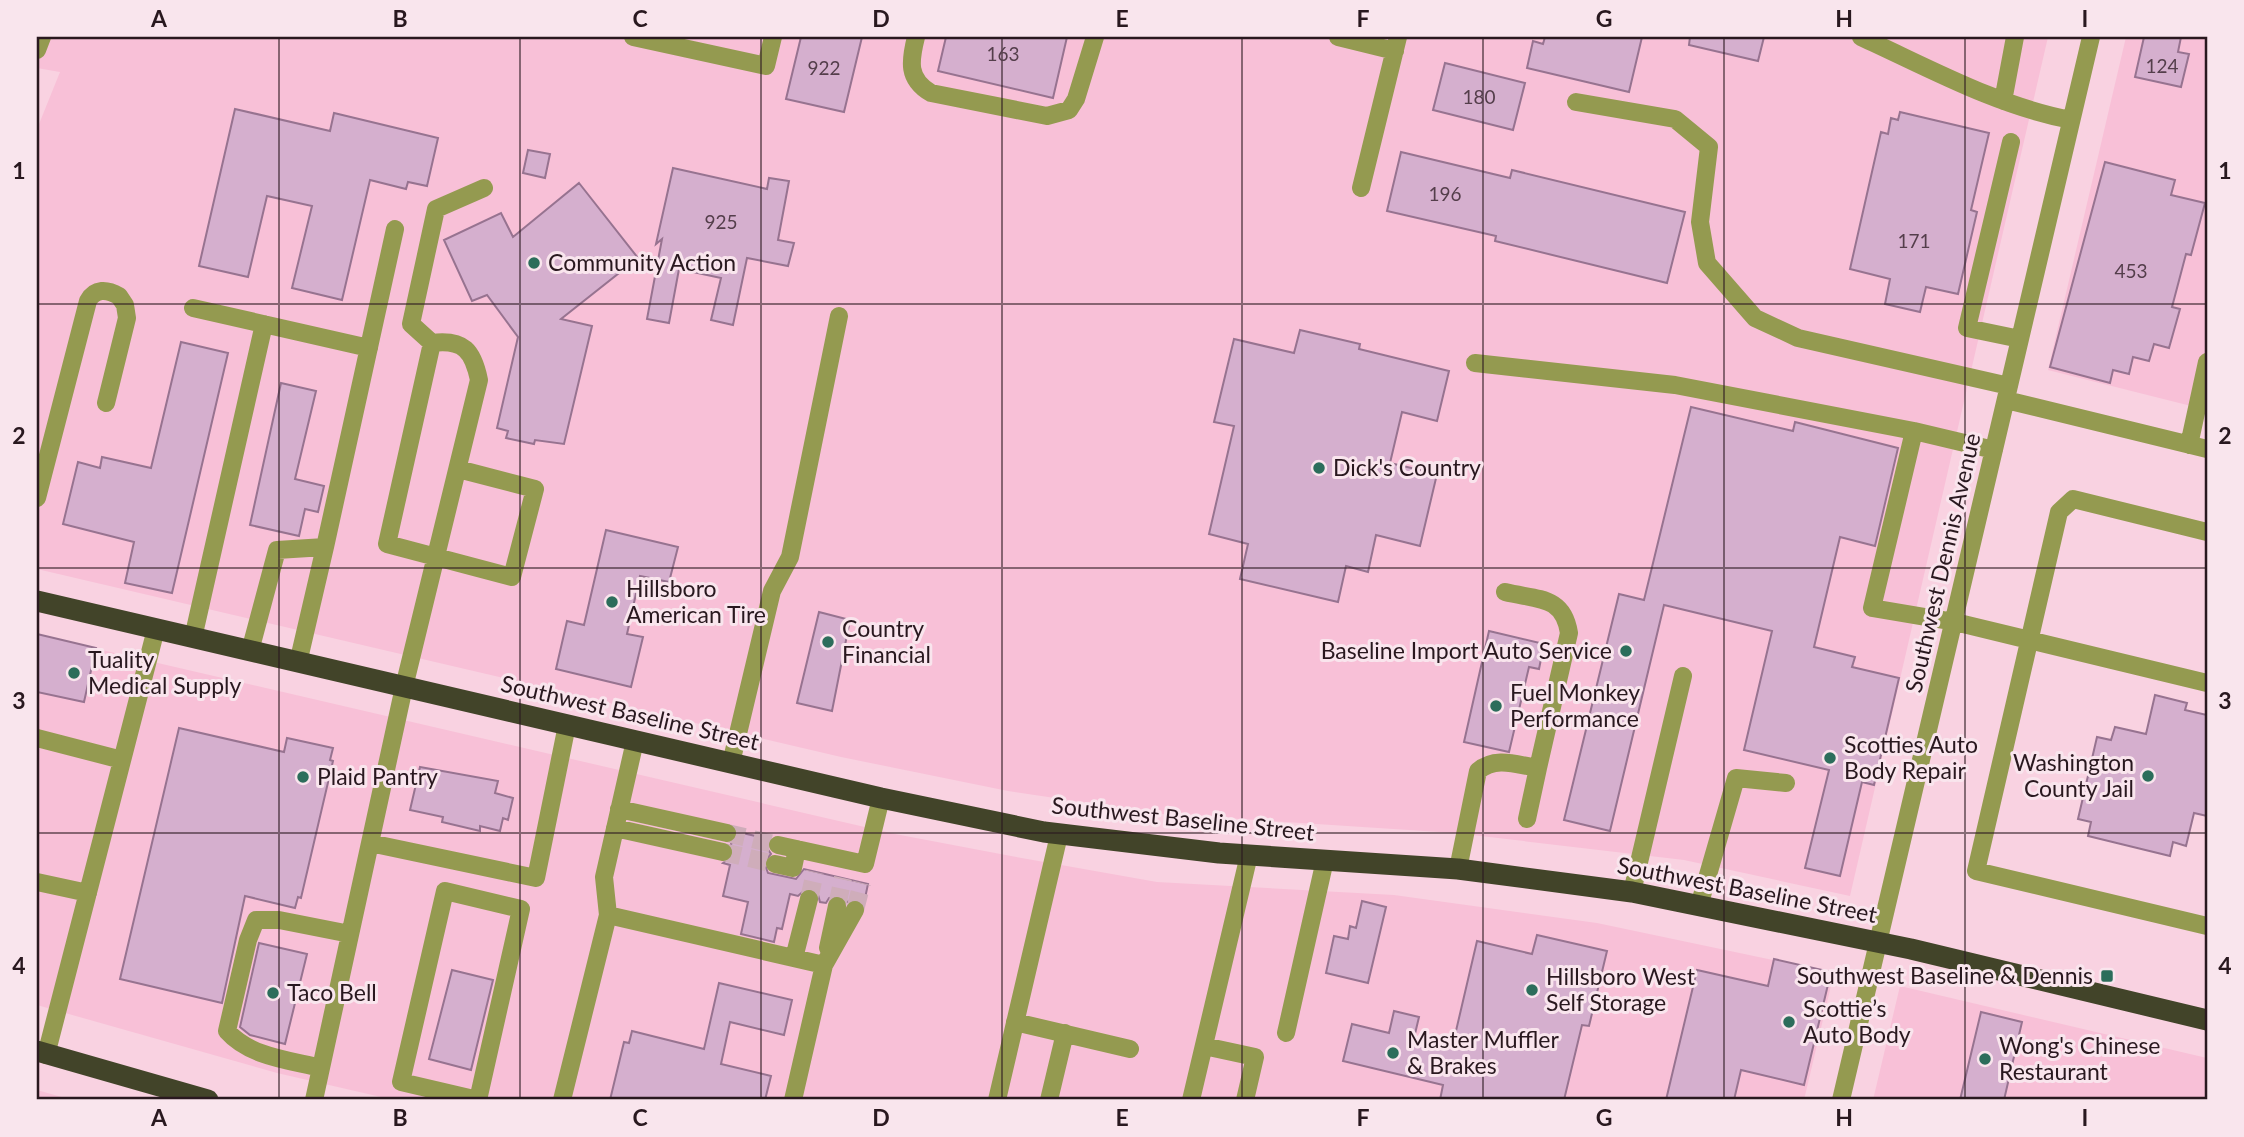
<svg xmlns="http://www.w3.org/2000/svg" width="2244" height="1137" font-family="Lato,sans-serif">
	<rect width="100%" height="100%" fill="#f9d2e1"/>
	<path fill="#f8c0d7" d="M37 37H2048L1850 896 1684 860 1455 833 1163 814 1008 791 841 757 37 569V129L60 72 37 68Z
		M2126 37H2207V410L2048 370Z
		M37 635 895 834 1011 856 1157 882 1394 895 1597 923 1834 973 1804 1100H394L277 1073 37 1005Z
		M1900 986 2207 1058V1100H1873Z
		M37 1090 72 1100H37Z"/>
	<path fill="#d5afce" stroke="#977390" stroke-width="2" d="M801 37H862L844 112 786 99Z
		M946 37H1067L1053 98 938 71Z
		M1545 37H1642L1629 92 1527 68 1533 41 1543 44Z
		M1690 37H1764L1758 61 1689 45Z
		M2144 37H2181L2178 52 2189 54 2181 87 2135 77Z
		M1445 63 1525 83 1513 130 1433 110Z
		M235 109 330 131 334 113 438 138 427 186 408 182 406 189 370 180 342 300 292 288 312 206 267 196 248 277 199 266Z
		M1900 112 1989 133 1971 210 1977 212 1958 294 1926 287 1920 312 1885 304 1890 279 1850 269 1881 132 1888 134 1891 118 1898 120Z
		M528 150 550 154 545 178 523 173Z
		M1401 152 1510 178 1512 170 1685 212 1667 283 1495 241 1496 236 1387 211Z
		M2105 162 2175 180 2171 195 2205 203 2191 255 2186 254 2172 307 2180 309 2169 348 2154 344 2149 361 2133 357 2129 374 2113 370 2110 383 2050 367Z
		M673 168 767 189 769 178 789 181 778 240 794 243 788 266 747 258 733 325 711 320 721 278 679 269 669 323 647 319 662 239 656 244Z
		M579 183 638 258 561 319 592 326 564 444 535 440 534 444 506 438 508 431 497 428 518 337 487 295 472 301 444 240 501 213 513 237Z
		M1300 330 1360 344 1359 349 1449 371 1437 421 1402 412 1390 463 1437 474 1420 546 1376 535 1368 572 1346 566 1338 602 1240 579 1248 544 1209 534 1234 426 1214 422 1234 339 1294 353Z
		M181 342 228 353 172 593 125 583 134 542 63 524 78 462 100 468 102 457 151 468Z
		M281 383 316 391 295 479 324 486 318 512 305 509 299 536 250 525Z
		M1691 407 1793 431 1795 422 1898 448 1875 546 1840 537 1814 647 1855 657 1852 667 1899 678 1874 785 1862 782 1840 876 1805 868 1829 770 1744 750 1772 631 1664 605 1610 831 1564 820 1619 594 1644 600Z
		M606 530 678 547 669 582 640 576 627 634 643 637 631 687 556 669 567 621 584 625Z
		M819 612 850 620 832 711 797 703Z
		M1489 631 1544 644 1539 669 1529 667 1509 752 1464 742Z
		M37 634 96 648 84 702 37 692Z
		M2155 695 2187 703 2185 710 2207 715V816L2194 813 2186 846 2173 842 2170 856 2088 836 2091 822 2078 819 2097 737 2111 740 2115 727 2146 734Z
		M179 728 284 752 287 738 333 748 330 760 333 761 301 898 298 897 295 908 245 896 222 1003 120 979Z
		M420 767 498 781 495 793 513 798 508 820 503 818 500 831 480 826V831L442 822 443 817 410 810Z
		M738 832 769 839 767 848 771 854 764 862 768 873 796 879 804 869 868 884 864 903 856 899 847 902 839 895 829 898 826 903 820 902 817 891 807 888 798 896 790 894 782 929 777 928 774 942 741 934 748 902 723 896 730 865 723 863 734 855 731 844Z
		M1362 901 1386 907 1368 983 1326 973 1334 936 1348 939 1350 926 1356 928Z
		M1537 935 1607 951 1589 1026 1582 1025 1564 1100H1440L1443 1085 1343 1061 1352 1024 1389 1033 1394 1011 1419 1017 1414 1038 1452 1048 1477 941 1532 954Z
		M259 943 307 954 285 1044 250 1035 240 1027Z
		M1774 959 1831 972 1804 1085 1741 1070 1734 1100H1666L1697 970 1768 986Z
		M452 970 493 980 471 1070 429 1059Z
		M719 983 792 1000 784 1035 730 1022 721 1064 771 1076 765 1100H610L624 1042 629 1043 632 1031 704 1049Z
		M1981 1012 2022 1022 2004 1100H1960Z"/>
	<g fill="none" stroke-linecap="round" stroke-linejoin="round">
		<path stroke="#cfadba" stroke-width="18" stroke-dasharray="18 9" stroke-linecap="butt" d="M727 833 778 845
			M723 852 775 864
			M809 899 815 872
			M837 906 843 878
			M855 910 862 883"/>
		<path stroke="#949a50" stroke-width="18" d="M633 37 766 66 773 37
			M916 37C910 61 907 79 931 93L1047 116 1069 110 1076 99 1095 37
			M1338 37 1395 51
			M1861 37C1929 68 1997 106 2071 120
			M37 50 42 37
			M2003 101 2015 37
			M1576 102 1675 119 1709 147 1700 222 1707 263 1755 318 1798 338 2009 386
			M2011 142 1967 328 2020 339
			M1361 188 1398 37
			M193 308 369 348
			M432 343 411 324 436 209 484 188
			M1475 363 1675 385 1914 431
			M2006 400 2207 449
			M2189 445 2207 362
			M1994 450 1914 431 1872 608 1955 622 2207 683
			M37 498 88 301C95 288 107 289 119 296L125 305 127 318 106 403
			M2207 532 2073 499 2059 512 1976 871 2207 926
			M193 638 264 324
			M250 651 277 550 325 547 395 229
			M298 663 325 547
			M37 738 122 760
			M731 763 772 591 790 557 839 316
			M619 809 727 833
			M1527 819 1538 768
			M615 828 723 852
			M370 843 536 878 567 725
			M778 845 865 864 881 798
			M775 864 793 868 797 849
			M1458 869 1478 771C1496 756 1517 765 1538 768L1569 633C1563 595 1537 600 1505 592
			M37 882 88 893
			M445 891 521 909 478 1100 401 1082Z
			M1632 892 1683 676
			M1699 906 1736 778 1786 783
			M608 915 604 877 635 741
			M828 948 837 906
			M794 958 809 899
			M824 965 855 910
			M1015 1022 1130 1049
			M1286 1033 1325 860
			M1204 1046 1255 1057 1245 1100
			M46 1055 156 629
			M321 1068C289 1060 250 1057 227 1031L248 940 256 920H279L350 934
			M314 1100 404 687 479 380C473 351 464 339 432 343L387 544 512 577 535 489 458 469
			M562 1100 608 915 824 965 793 1100
			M997 1100 1059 835
			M1049 1100 1065 1033
			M1191 1100 1249 855
			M1841 1100 2091 37"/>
		<path stroke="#424429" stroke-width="21" d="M37 601 881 798 1044 832 1219 853 1458 869 1632 892 1911 949 2207 1020
			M37 1051 208 1100"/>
	</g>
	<path fill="none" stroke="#29181f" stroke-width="2" stroke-opacity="0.55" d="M279 37V1100M520 37V1100M761 37V1100M1002 37V1100M1242 37V1100M1483 37V1100M1724 37V1100M1965 37V1100M37 304H2207M37 568H2207M37 833H2207"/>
	<g fill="#2c6d5b" stroke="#f9e5ed" stroke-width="2.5">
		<circle cx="534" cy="263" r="7"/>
		<circle cx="1319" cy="468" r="7"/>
		<circle cx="612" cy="602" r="7"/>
		<circle cx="828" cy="642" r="7"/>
		<circle cx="1626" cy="651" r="7"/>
		<circle cx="74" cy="673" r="7"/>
		<circle cx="1496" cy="706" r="7"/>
		<circle cx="1830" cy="758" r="7"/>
		<circle cx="2148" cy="776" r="7"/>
		<circle cx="303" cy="777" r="7"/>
		<rect x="2100" y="969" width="14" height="14" rx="3.5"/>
		<circle cx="1532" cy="990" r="7"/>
		<circle cx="273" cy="993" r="7"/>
		<circle cx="1789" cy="1022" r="7"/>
		<circle cx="1393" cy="1053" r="7"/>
		<circle cx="1985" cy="1059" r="7"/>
	</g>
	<g text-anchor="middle" stroke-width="6" stroke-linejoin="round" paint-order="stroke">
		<g font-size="19" fill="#543e4b">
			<text x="1003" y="61">163</text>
			<text x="2162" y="73">124</text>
			<text x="824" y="75">922</text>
			<text x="1479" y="104">180</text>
			<text x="1445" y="201">196</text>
			<text x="721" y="229">925</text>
			<text x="1914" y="248">171</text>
			<text x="2131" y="278">453</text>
		</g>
		<g font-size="23" fill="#29181f" stroke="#f9e5ed" text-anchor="start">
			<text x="548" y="271">Community Action</text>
			<text x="1333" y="476">Dick's Country</text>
			<text x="626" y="597">Hillsboro<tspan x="626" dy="26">American Tire</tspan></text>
			<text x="842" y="637">Country<tspan x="842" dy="26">Financial</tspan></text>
			<text x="1612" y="659" text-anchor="end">Baseline Import Auto Service</text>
			<text x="88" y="668">Tuality<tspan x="88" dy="26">Medical Supply</tspan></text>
			<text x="1510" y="701">Fuel Monkey<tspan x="1510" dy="26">Performance</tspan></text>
			<text x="1844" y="753">Scotties Auto<tspan x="1844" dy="26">Body Repair</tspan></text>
			<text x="2134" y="771" text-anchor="end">Washington<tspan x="2134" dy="26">County Jail</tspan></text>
			<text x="317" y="785">Plaid Pantry</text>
			<text x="2093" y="984" text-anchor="end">Southwest Baseline &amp; Dennis</text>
			<text x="1546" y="985">Hillsboro West<tspan x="1546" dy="26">Self Storage</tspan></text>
			<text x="287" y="1001">Taco Bell</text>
			<text x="1803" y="1017">Scottie’s<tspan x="1803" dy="26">Auto Body</tspan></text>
			<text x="1407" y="1048">Master Muffler<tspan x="1407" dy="26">&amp; Brakes</tspan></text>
			<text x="1999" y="1054">Wong's Chinese<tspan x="1999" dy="26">Restaurant</tspan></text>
		</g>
		<g font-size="23" fill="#29181f" stroke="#f9e5ed">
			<text transform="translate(1943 563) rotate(-77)" y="8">Southwest Dennis Avenue</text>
			<text transform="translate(630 713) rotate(13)" y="8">Southwest Baseline Street</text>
			<text transform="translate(1183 819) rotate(6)" y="8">Southwest Baseline Street</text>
			<text transform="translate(1747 890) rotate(11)" y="8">Southwest Baseline Street</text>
		</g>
	</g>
	<rect width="2244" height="1137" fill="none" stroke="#f9e5ed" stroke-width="77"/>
	<rect x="38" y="38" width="2168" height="1060" fill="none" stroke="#29181f" stroke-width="2.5"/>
	<g font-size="23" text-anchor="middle" font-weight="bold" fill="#29181f">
		<text x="159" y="27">A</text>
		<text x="400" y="27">B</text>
		<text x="640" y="27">C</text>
		<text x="881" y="27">D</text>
		<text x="1122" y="27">E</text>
		<text x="1363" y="27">F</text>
		<text x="1604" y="27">G</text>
		<text x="1844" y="27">H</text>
		<text x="2085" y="27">I</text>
		<text x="19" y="179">1</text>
		<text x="2225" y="179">1</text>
		<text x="19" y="444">2</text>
		<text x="2225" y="444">2</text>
		<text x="19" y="709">3</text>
		<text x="2225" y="709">3</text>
		<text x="19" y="974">4</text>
		<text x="2225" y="974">4</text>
		<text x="159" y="1126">A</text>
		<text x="400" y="1126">B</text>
		<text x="640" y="1126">C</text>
		<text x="881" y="1126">D</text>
		<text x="1122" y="1126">E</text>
		<text x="1363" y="1126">F</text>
		<text x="1604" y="1126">G</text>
		<text x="1844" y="1126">H</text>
		<text x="2085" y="1126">I</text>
	</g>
</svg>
